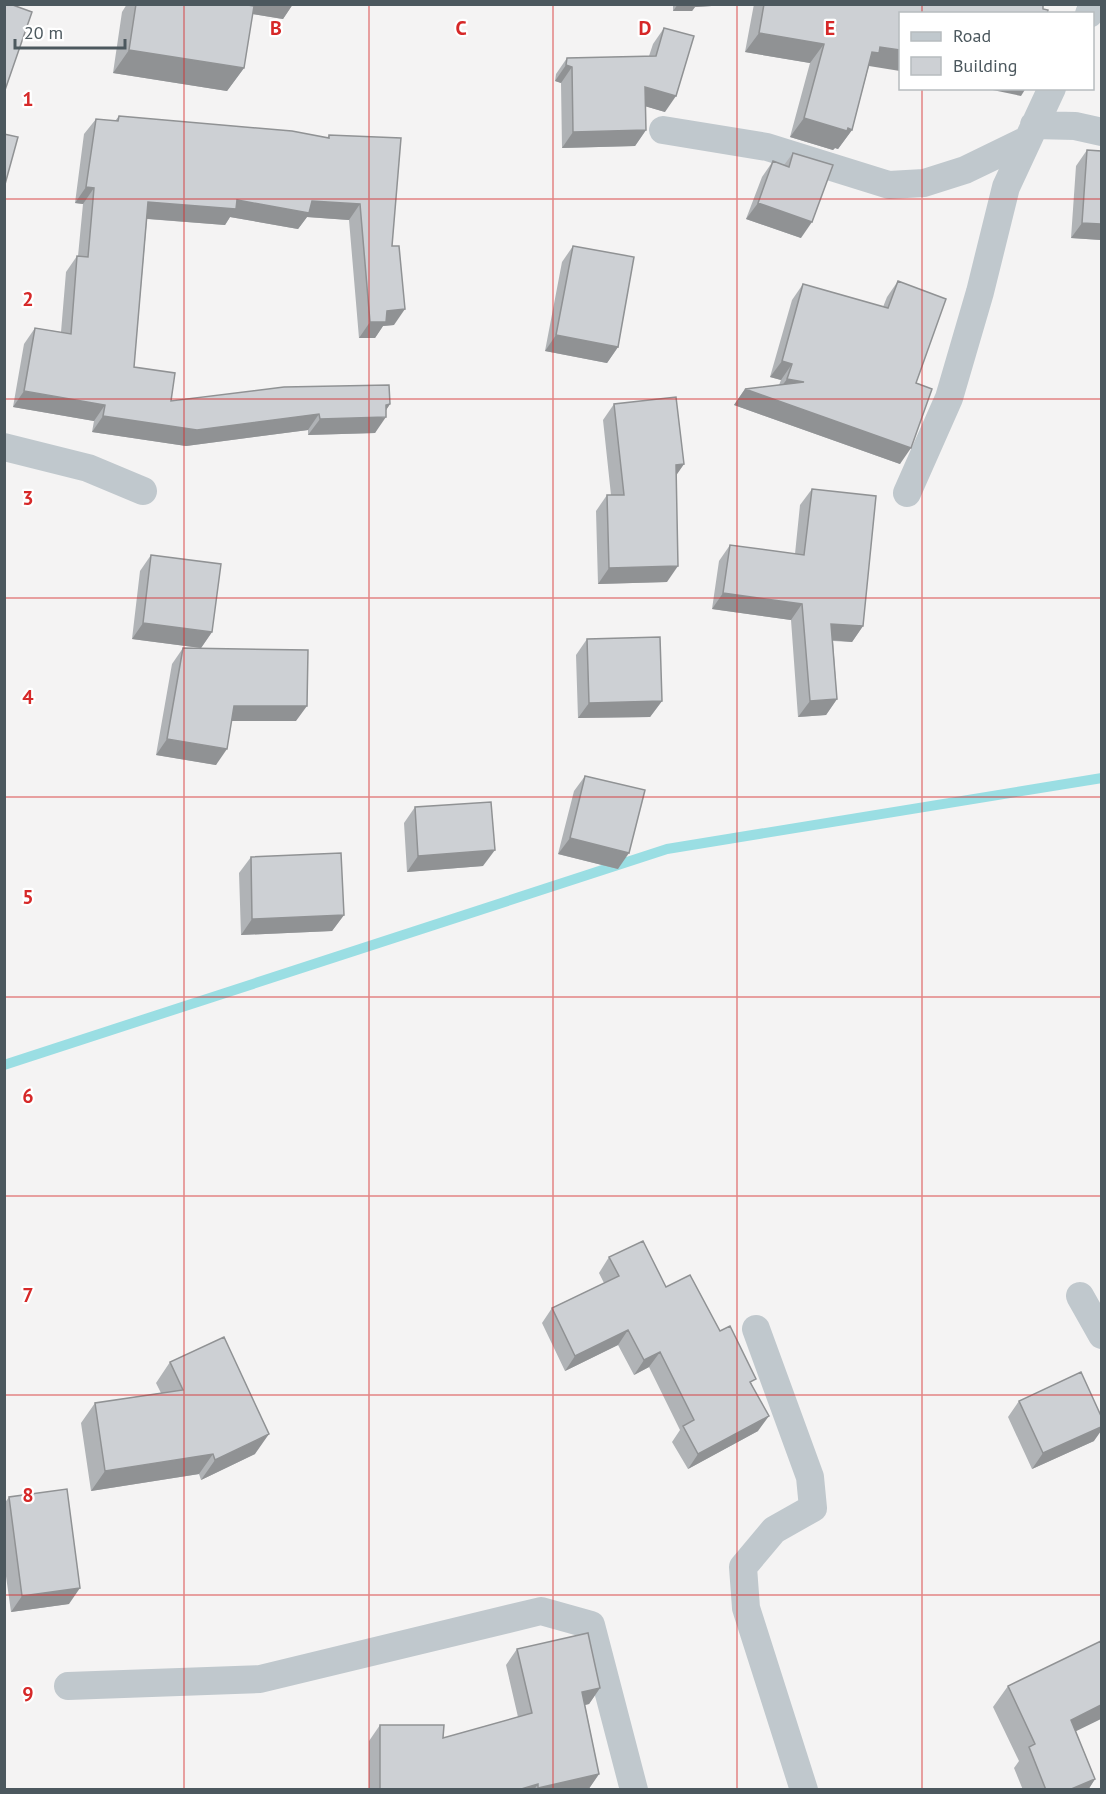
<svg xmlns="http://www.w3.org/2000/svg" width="1106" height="1794" font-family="'PT Sans',sans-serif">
	<rect width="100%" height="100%" fill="#f4f3f3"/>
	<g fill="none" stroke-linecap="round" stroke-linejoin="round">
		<path stroke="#9adee3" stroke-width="10" d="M4 1065 667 849 1102 778"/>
		<path stroke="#c0c8cd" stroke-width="28" d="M1089 14 1093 4
			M1034 125 1075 126 1102 132
			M663 130 767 147 889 185 924 183 965 170 1027 140
			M4 447 88 468 143 491
			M907 493 949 398 980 292 1006 187 1052 88
			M1080 1296 1102 1335
			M756 1329 810 1477 813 1508 774 1530 743 1567 746 1608 804 1790
			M68 1686 260 1679 541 1611 591 1625 634 1790"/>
	</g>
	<path fill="#b0b3b6" d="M127 4H293L283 19 252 14 244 68 227 91 113 73 122 12Z
		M673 4H745L695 7 692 11H673Z
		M754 4H1043L869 66 868 69 852 130 838 149 835 148 833 150 790 137 810 63 745 52Z
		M664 28 665 112 645 106 646 130 635 146 562 148 561 83 555 81 556 74 567 58 649 56 653 44Z
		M119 116 327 138 329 135 392 246 394 325 383 326 375 338H359L349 220 307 217 298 229 230 217 225 225 147 219 134 367 171 401 390 404 386 410 375 433 308 435V430L186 446 92 432 94 421 13 407 24 344 35 328 61 332 66 272 77 256H78L83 204 75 203 84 134 96 119 115 121Z
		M1087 150 1101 240 1071 238 1076 166Z
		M793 153 801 238 746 219 762 177 773 161 784 165Z
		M573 246 618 347 607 363 545 351 562 262Z
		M898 281 916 383 900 464 734 405 745 389 779 385 781 380 770 377 792 300 803 284 883 307 887 297Z
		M614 404 684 464 676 475 667 582 598 584 596 511 607 495H611L603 420Z
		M812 489 863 626 852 642 833 641 837 699 826 715 798 717 791 620 712 609 719 561 730 545 795 554 800 505Z
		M151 555 212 632 201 648 132 639 140 571Z
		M587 639 662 701 650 717 578 718 576 655Z
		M183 648 296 721H232L216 765 156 755 172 664Z
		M585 776 618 869 558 854 574 791Z
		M415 807 483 866 407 872 404 823Z
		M251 857 344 915 332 931 241 935 239 873Z
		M609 1257 666 1287 720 1331 752 1384 758 1431 688 1469 672 1442 680 1430 649 1367 634 1375 618 1345 565 1371 542 1323 552 1308 604 1283 599 1273Z
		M170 1362 255 1454 201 1480 199 1474 91 1491 81 1423 95 1403 161 1393 156 1383Z
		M1019 1401 1094 1441 1032 1469 1008 1417Z
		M9 1497 69 1604 11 1612 4 1562V1504Z
		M517 1649 600 1688 589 1704 585 1705 599 1774 588 1790H369V1741L380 1725 443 1738 518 1717 506 1665Z
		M1008 1686 1076 1732 1095 1779 1088 1790H1023L1014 1768 1019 1761 993 1707Z"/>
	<path fill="#909294" d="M232 4H293L283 19 229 10Z
		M678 4H745L695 7 692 11H673Z
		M759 33 824 44 810 63 745 52Z
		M880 47 900 50V71L869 66 865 72 872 52Z
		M129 50 244 68 227 91 113 73Z
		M566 65 572 67 561 83 555 81Z
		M645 87 676 96 665 112 634 103Z
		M983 88H1026L1021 96Z
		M804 118 848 128 852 130 838 149 835 148 833 150 790 137Z
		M646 130 635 146 562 148 573 132Z
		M86 187 94 188 83 204 75 203Z
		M237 200 312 201 360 204 349 220 307 217 298 229 230 217 225 225 137 218 148 202Z
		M758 203 812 222 801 238 746 219Z
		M1082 223 1101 224V240L1071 238Z
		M405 309 394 325 383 326 375 338H359L370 322 387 311Z
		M556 335 618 347 607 363 545 351Z
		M782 361 792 364 781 380 770 377Z
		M787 379 804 382 776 394Z
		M745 389 911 448 900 464 734 405Z
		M24 391 105 405 94 421 13 407Z
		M390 404 381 418 386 417 375 433 308 435 320 419Z
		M319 414 308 430 186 446 92 432 103 416Z
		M684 464 673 480 676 465Z
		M678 566 667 582 598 584 609 568Z
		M723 593 802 604 791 620 712 609Z
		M143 623 212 632 201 648 132 639Z
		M831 624 863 626 852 642 820 639Z
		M837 699 826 715 798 717 810 701Z
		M662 701 650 717 578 718 589 703Z
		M234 706H307L296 721H223Z
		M167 739 227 749 216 765 156 755Z
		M570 838 629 853 618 869 558 854Z
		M495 850 483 866 407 872 418 856Z
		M344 915 332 931 241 935 252 919Z
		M628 1330 618 1345 565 1371 575 1356Z
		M660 1352 649 1367 634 1375 644 1360Z
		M769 1416 758 1431 688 1469 698 1454Z
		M1101 1427V1431L1094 1441 1032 1469 1043 1453Z
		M269 1434 255 1454 201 1480 215 1460Z
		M213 1454 199 1474 91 1491 105 1471Z
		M80 1588 69 1604 11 1612 22 1596Z
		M600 1688 589 1704 571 1708 582 1692Z
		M1101 1705V1719L1056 1741 1071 1720Z
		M599 1774 588 1790H537L538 1788Z
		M1095 1779 1088 1790H1069Z
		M538 1784 534 1790H518Z"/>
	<path fill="#cdd0d4" stroke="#909294" stroke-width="1.5" d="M4 4H10L32 12 4 93Z
		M136 4H241L254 6 244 68 129 50Z
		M764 4H1043V9L1048 10 1047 14H900V50L880 47 879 53 872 52 852 130 848 128 847 131 804 118 824 44 759 33Z
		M664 28 694 36 676 96 645 87 646 130 573 132 572 67 566 65 567 58 656 56Z
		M119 116 292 131 329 138V135L401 138 392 246H399L405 309 387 311 386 322H370L360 204 312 201 309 213 237 200 236 209 148 202 134 367 175 373 171 401 284 387 389 385 390 404 386 405V417L320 419 319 414 197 430 103 416 105 405 24 391 35 328 71 334 77 256 88 257 94 188 86 187 96 119 118 121Z
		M4 134 18 137 4 188Z
		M1087 150 1101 151V224L1082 223Z
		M793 153 833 165 812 222 758 203 773 161 789 167Z
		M573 246 634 257 618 347 556 335Z
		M898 281 946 299 916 383 932 389 911 448 745 389 804 382 787 379 792 364 782 361 803 284 888 308Z
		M676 397 684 464 676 465 678 566 609 568 607 495H624L614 404Z
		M812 489 876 496 863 626 831 624 837 699 810 701 802 604 723 593 730 545 804 555Z
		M151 555 221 564 212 632 143 623Z
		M660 637 662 701 589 703 587 639Z
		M183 648 308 650 307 706H234L227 749 167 739Z
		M585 776 645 790 629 853 570 838Z
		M491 802 495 850 418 856 415 807Z
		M341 853 344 915 252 919 251 857Z
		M643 1241 666 1287 690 1275 720 1331 730 1326 756 1379 750 1382 769 1416 698 1454 683 1426 694 1420 660 1352 644 1360 628 1330 575 1356 552 1308 619 1276 609 1257Z
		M224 1337 269 1434 215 1460 213 1454 105 1471 95 1403 183 1390 170 1362Z
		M1081 1372 1101 1416V1427L1043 1453 1019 1401Z
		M67 1489 80 1588 22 1596 9 1497Z
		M588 1633 600 1688 582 1692 599 1774 538 1788V1784L518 1790H380V1725H444L443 1738 532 1713 517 1649Z
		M1101 1641V1705L1071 1720 1095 1779 1069 1790H1046L1029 1747 1035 1744 1008 1686Z"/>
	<path fill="none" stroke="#d62828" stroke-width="1.5" stroke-opacity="0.55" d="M184 4V1790M369 4V1790M553 4V1790M737 4V1790M922 4V14M922 88V1790M4 199H1102M4 399H1102M4 598H1102M4 797H1102M4 997H1102M4 1196H1102M4 1395H1102M4 1595H1102"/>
	<g font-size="20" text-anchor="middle" font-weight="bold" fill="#d62828" stroke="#fff" stroke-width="4.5" stroke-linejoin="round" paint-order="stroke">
		<text x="276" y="35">B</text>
		<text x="461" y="35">C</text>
		<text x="645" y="35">D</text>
		<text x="830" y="35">E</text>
		<text x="28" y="106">1</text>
		<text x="28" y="306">2</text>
		<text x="28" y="505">3</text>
		<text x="28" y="704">4</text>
		<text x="28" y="904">5</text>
		<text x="28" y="1103">6</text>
		<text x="28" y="1302">7</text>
		<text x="28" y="1502">8</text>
		<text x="28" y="1701">9</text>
	</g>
	<rect width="1106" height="1794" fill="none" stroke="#4c585e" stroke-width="12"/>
	<rect x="899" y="12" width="195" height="78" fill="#ffffff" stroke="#b7bcbf" stroke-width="1.5"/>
	<rect x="911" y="32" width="30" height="9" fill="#c0c8cd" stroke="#b7bcbf" stroke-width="1.5"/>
	<text x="953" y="42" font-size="18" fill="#4c585e">Road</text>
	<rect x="911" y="57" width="30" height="18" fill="#cdd0d4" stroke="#b7bcbf" stroke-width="1.5"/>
	<text x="953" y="72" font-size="18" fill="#4c585e">Building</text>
	<path d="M15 39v9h110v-9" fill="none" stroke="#4c585e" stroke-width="3"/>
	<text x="24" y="39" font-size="18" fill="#4c585e" stroke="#ffffff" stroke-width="4.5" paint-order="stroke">20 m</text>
</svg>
